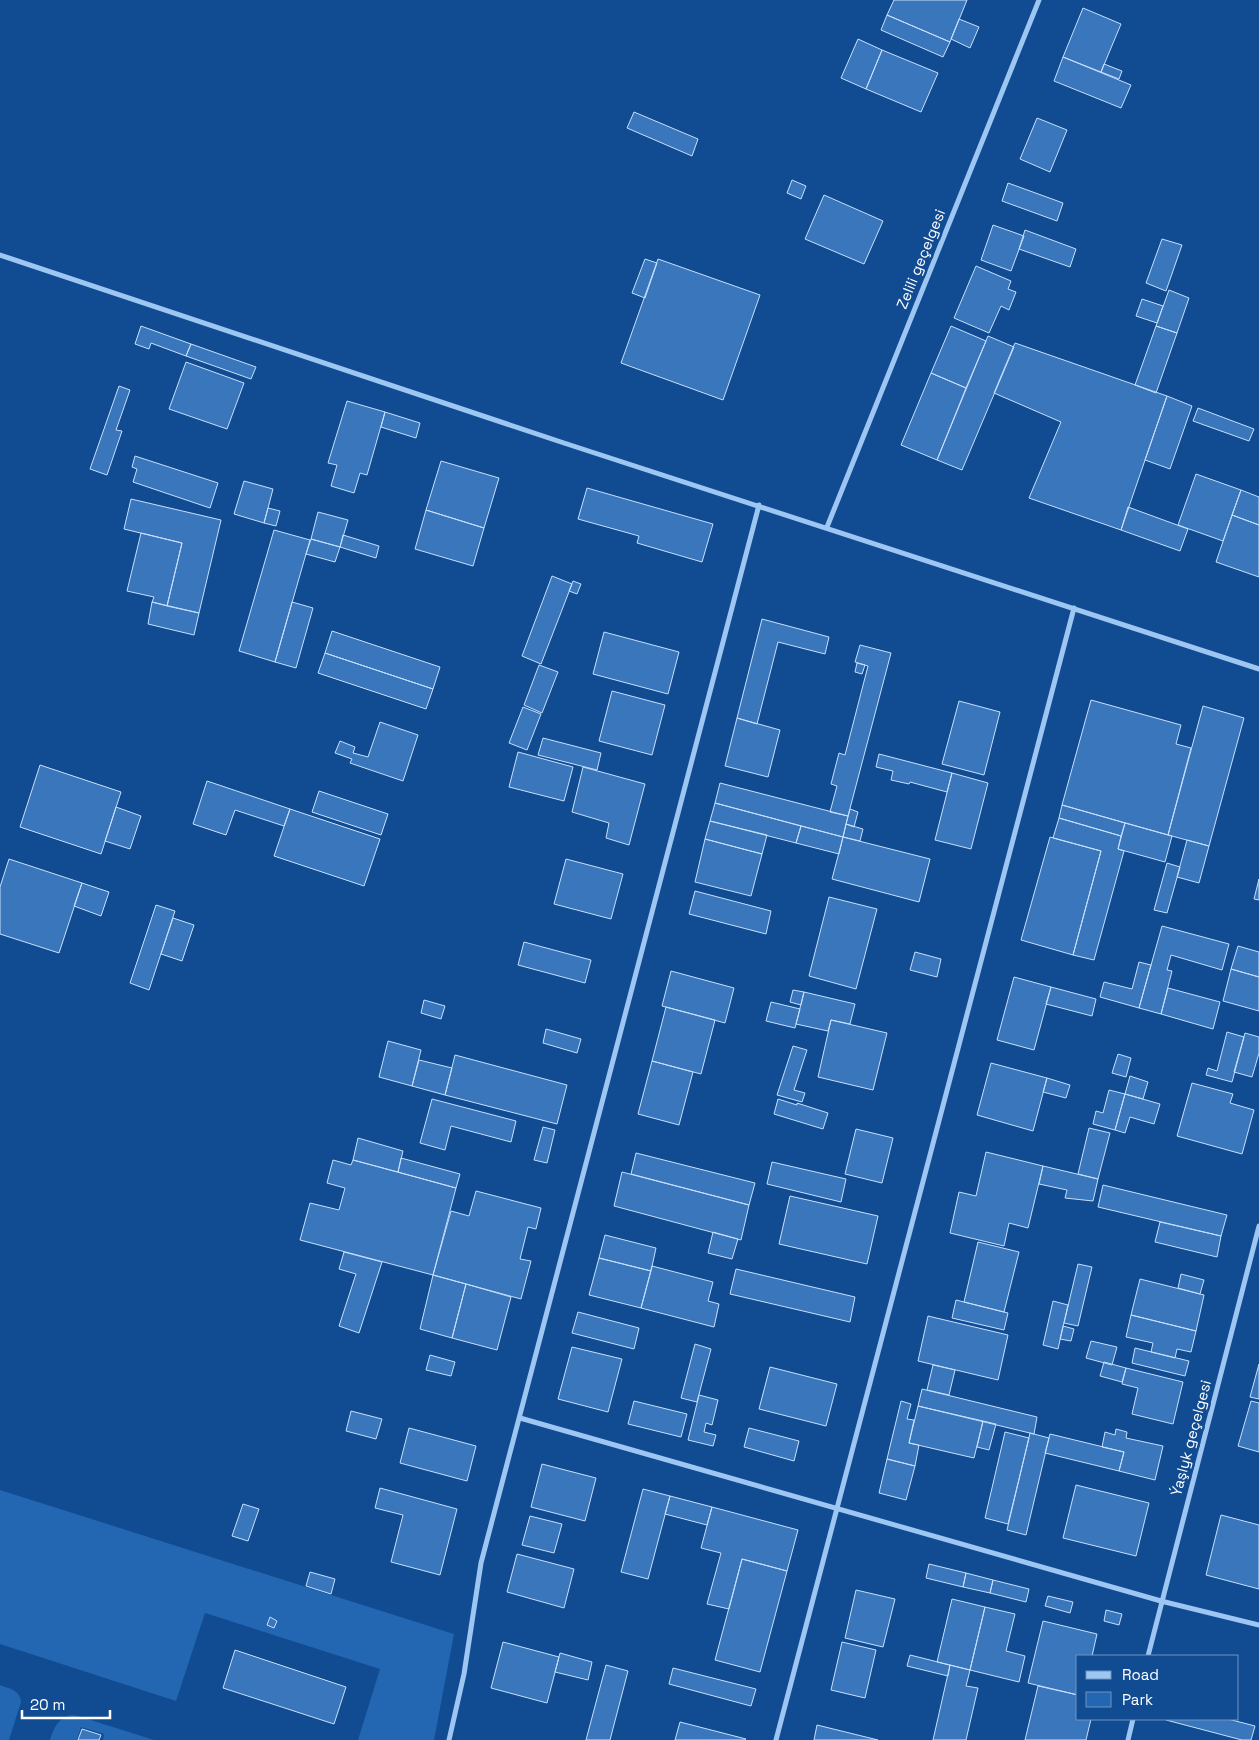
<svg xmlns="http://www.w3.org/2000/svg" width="1259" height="1740" font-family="'Space Grotesk',sans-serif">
	<rect width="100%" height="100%" fill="#114c93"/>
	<path fill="#2366b2" d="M0 1490 454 1634 434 1740H358L380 1669 205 1613 176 1701 0 1644Z
		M0 1685C10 1689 20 1690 21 1702L9 1740H0Z
		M72 1715 78 1716 154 1740H103L104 1734 81 1727 77 1740H50C54 1727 58 1718 72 1715Z"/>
	<path fill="#3a76bb" stroke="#c6e0fd" d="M894 0H967L950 42 887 15Z
		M1083 8 1121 24 1101 72 1063 57Z
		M887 15 950 42 943 57 881 30Z
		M959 19 979 27 970 48 951 39Z
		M858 39 882 50 866 89 841 78Z
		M882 50 938 73 921 112 866 89Z
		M1063 57 1131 85 1121 108 1054 81Z
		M1104 64 1122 71 1119 79 1101 72Z
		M634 112 698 139 692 156 627 128Z
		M1037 118 1067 130 1050 172 1020 159Z
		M792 180 806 186 801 199 787 193Z
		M1008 183 1063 203 1057 221 1002 201Z
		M824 195 883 221 864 264 805 239Z
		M993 225 1024 236 1011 271 981 260Z
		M1025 230 1076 249 1070 267 1019 249Z
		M1162 239 1182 245 1166 291 1146 283Z
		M645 259 657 263 645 298 632 293Z
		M658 259 760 295 723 400 621 363Z
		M976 266 1011 281 1008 289 1016 292 1009 310 1001 306 989 333 954 318Z
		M1169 290 1189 298 1177 333 1156 326Z
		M1142 299 1163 306 1157 323 1136 316Z
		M141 326 191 344 186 356 151 343 149 349 135 344Z
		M951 326 986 341 966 388 931 373Z
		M1156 326 1177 333 1156 393 1135 385Z
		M988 336 1014 347 962 470 937 460Z
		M1015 343 1167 396 1121 530 1029 498 1061 422 994 393Z
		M191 344 256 367 251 379 186 356Z
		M186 362 244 383 227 429 169 409Z
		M931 373 966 388 937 460 901 445Z
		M119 386 130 390 116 430 122 431 107 475 90 469Z
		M1167 396 1192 406 1170 469 1145 460Z
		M347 401 385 412 367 475 360 473 354 493 331 486 337 465 328 463Z
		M1198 408 1254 429 1249 441 1193 421Z
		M385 412 420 423 416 438 381 427Z
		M135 456 218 483 210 508 133 482 137 469 132 467Z
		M441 461 499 478 484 528 426 510Z
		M1196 474 1241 490 1223 541 1178 525Z
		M244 481 273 489 264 523 234 514Z
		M587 488 713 524 702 562 637 543 639 536 578 519Z
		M1241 490 1259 497V525L1232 515Z
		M131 499 221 520 199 613 167 606 182 543 124 529Z
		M1128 507 1188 529 1180 551 1121 530Z
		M268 508 280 511 276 526 264 523Z
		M426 510 484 528 473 566 415 549Z
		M318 512 348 520 340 547 311 539Z
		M1232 515 1259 525V577L1216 562Z
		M274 530 310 540 275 662 239 651Z
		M141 533 182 543 167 606 152 602 154 597 127 591Z
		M343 535 379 546 376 558 340 547Z
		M311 539 340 547 335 562 306 554Z
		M552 576 572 584 541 664 522 656Z
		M573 581 581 584 577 594 569 591Z
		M152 602 199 613 194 635 148 624Z
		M292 602 313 608 296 668 275 662Z
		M762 619 829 637 825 654 778 642 757 724 737 718Z
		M332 631 440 667 433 689 325 653Z
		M604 632 679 652 668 694 593 674Z
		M860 645 891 653 848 816 830 812 837 786 831 784 839 753 845 755 868 666 855 662Z
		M325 653 433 689 426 709 318 673Z
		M857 663 865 665 862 674 855 672Z
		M539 665 558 672 542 713 524 705Z
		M612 691 665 705 652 755 599 741Z
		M1091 700 1181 725 1176 744 1191 748 1168 835 1062 805Z
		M959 701 1000 712 984 775 942 764Z
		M1203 706 1244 718 1209 846 1168 835Z
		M523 707 541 714 527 750 509 743Z
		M737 718 780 730 768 777 725 766Z
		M380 722 418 735 403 781 350 763 352 759 335 753 340 741 355 747 353 753 368 757Z
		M543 738 601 753 597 770 538 755Z
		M518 752 573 767 564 801 509 787Z
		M879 754 952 773 947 792 910 782 909 784 891 780 893 771 876 767Z
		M40 765 121 792 101 854 20 827Z
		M583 767 645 784 629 845 606 838 609 823 572 812Z
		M952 773 988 783 971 849 935 840Z
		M207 781 290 809 284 826 235 810 226 835 193 824Z
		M720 783 848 816 843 837 715 803Z
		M319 791 388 814 381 835 312 812Z
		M715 803 801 826 796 843 710 821Z
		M1062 805 1125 823 1121 836 1059 818Z
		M116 807 141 816 130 849 105 841Z
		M290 809 380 839 364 886 274 856Z
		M850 809 858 812 854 827 846 824Z
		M1059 818 1121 836 1118 849 1124 851 1094 960 1073 955 1101 851 1053 838Z
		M710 821 767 835 762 854 705 839Z
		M1125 823 1172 836 1165 862 1118 849Z
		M846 824 863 829 860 841 843 837Z
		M801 826 843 837 839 854 796 843Z
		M843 837 930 859 919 902 832 879Z
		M1050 837 1101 851 1073 955 1021 940Z
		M705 839 762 854 751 896 695 882Z
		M1187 840 1209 846 1199 883 1177 877Z
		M9 859 82 883 59 953 0 934V887Z
		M566 859 623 874 611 919 554 904Z
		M1167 863 1180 867 1167 913 1154 910Z
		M1259 879V900L1254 899Z
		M82 883 109 892 101 916 74 906Z
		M695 891 771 911 766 934 689 914Z
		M829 897 877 909 856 989 809 976Z
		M156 905 175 911 149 990 130 983Z
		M173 918 194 925 182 961 161 954Z
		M1162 926 1229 944 1222 970 1171 955 1167 970 1172 971 1161 1014 1139 1008Z
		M524 942 591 960 585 983 518 965Z
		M1238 946 1259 952V977L1231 969Z
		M915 952 941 959 937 977 910 970Z
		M1139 962 1151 965 1139 1008 1100 997 1104 982 1132 989Z
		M1231 969 1259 977V1011L1223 1001Z
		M671 971 734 988 725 1023 662 1006Z
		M1014 977 1051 987 1034 1050 997 1040Z
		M1051 987 1096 999 1092 1016 1046 1004Z
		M1168 988 1220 1002 1213 1029 1161 1014Z
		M793 990 804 992 801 1005 790 1002Z
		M804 992 855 1004 850 1024 831 1020 828 1031 796 1024Z
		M424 1000 445 1006 441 1019 421 1013Z
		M771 1002 800 1009 795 1028 766 1021Z
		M666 1007 715 1020 701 1074 652 1061Z
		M831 1020 887 1033 873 1090 818 1077Z
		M546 1029 581 1039 577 1053 543 1043Z
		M1227 1032 1244 1037 1232 1082 1206 1075 1208 1068 1217 1071Z
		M1245 1033 1259 1037V1053L1252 1077 1234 1072Z
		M388 1041 421 1050 412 1086 379 1077Z
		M793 1046 807 1050 794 1090 805 1093 802 1102 777 1095Z
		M1118 1054 1131 1058 1126 1077 1112 1073Z
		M455 1055 567 1085 557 1124 445 1095Z
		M419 1060 452 1068 445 1095 412 1086Z
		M652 1061 693 1072 679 1125 638 1114Z
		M991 1063 1047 1078 1033 1131 977 1115Z
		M1130 1076 1148 1082 1143 1099 1125 1094Z
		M1047 1078 1070 1085 1066 1098 1043 1092Z
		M1192 1083 1233 1094 1230 1103 1254 1110 1242 1154 1177 1136Z
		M1109 1090 1125 1094 1115 1130 1093 1124 1096 1111 1103 1113Z
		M1125 1094 1160 1104 1154 1124 1130 1117 1125 1133 1115 1130Z
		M432 1099 516 1121 511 1142 451 1126 445 1150 420 1143Z
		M778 1099 797 1105V1103L828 1113 823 1129 774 1114Z
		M543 1127 555 1130 547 1163 534 1160Z
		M1089 1128 1110 1133 1098 1179 1078 1174Z
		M856 1129 893 1138 882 1183 845 1174Z
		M358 1138 403 1151 398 1172 353 1160Z
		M986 1152 1043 1166 1028 1228 1009 1223 1004 1246 950 1233 959 1192 976 1196Z
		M636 1153 755 1183 749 1205 631 1174Z
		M401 1158 460 1174 456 1188 398 1172Z
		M333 1160 351 1165 353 1160 456 1188 433 1275 300 1240 310 1203 339 1210 345 1188 327 1183Z
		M772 1162 846 1179 841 1202 767 1184Z
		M1043 1166 1098 1179 1093 1201 1065 1198 1067 1190 1039 1184Z
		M622 1172 749 1205 741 1240 614 1206Z
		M1103 1185 1227 1215 1221 1236 1098 1207Z
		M476 1191 541 1208 536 1229 528 1227 520 1259 531 1261 521 1299 433 1275 451 1211 469 1216Z
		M790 1196 878 1216 867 1264 779 1244Z
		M1160 1222 1221 1236 1217 1257 1155 1242Z
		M713 1232 738 1239 732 1259 708 1253Z
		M605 1235 656 1248 651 1271 599 1258Z
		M978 1242 1019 1252 1004 1312 964 1302Z
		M344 1252 382 1262 359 1333 339 1326 356 1274 339 1269Z
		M599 1258 651 1271 641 1308 589 1295Z
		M1078 1264 1092 1267 1078 1326 1064 1323Z
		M652 1266 713 1282 708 1301 719 1304 714 1327 641 1308Z
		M736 1269 855 1297 850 1322 730 1294Z
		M1181 1274 1204 1280 1200 1294 1178 1288Z
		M433 1275 466 1284 452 1338 420 1329Z
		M1140 1279 1204 1295 1196 1331 1131 1315Z
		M466 1284 511 1297 497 1350 452 1338Z
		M956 1300 1008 1313 1004 1330 952 1318Z
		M1053 1301 1068 1305 1058 1349 1043 1345Z
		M578 1312 639 1328 634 1349 572 1333Z
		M1131 1315 1196 1331 1191 1352 1177 1349 1175 1358 1151 1352 1153 1343 1126 1337Z
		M928 1316 1008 1335 998 1380 918 1361Z
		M1063 1326 1074 1329 1071 1341 1060 1339Z
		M1091 1341 1117 1347 1112 1365 1086 1358Z
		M695 1344 711 1349 697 1402 681 1398Z
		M572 1347 622 1359 608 1412 558 1399Z
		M1135 1348 1189 1361 1185 1376 1132 1363Z
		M430 1355 455 1362 451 1376 426 1370Z
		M1104 1362 1126 1368 1122 1382 1100 1376Z
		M1259 1364V1399L1250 1397Z
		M933 1365 955 1370 949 1395 927 1390Z
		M770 1367 837 1384 826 1426 759 1409Z
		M1126 1368 1183 1382 1173 1424 1132 1414 1138 1388 1122 1384Z
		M922 1389 1037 1417 1034 1434 918 1406Z
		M699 1395 718 1400 712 1425 706 1423 704 1432 716 1435 713 1446 688 1440Z
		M634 1401 687 1414 681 1437 628 1424Z
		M901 1401 911 1404 907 1419 914 1420 909 1443 919 1445 915 1466 887 1459Z
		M1251 1401 1259 1403V1452L1238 1446Z
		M918 1406 983 1421 974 1458 909 1443Z
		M351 1411 382 1419 376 1439 346 1431Z
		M983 1421 996 1424 989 1450 977 1447Z
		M409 1428 476 1446 467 1481 400 1463Z
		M749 1428 799 1441 794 1461 744 1447Z
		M1116 1429 1127 1432 1126 1438 1163 1446 1155 1480 1119 1471 1124 1452 1102 1447 1105 1432 1115 1435Z
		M1005 1432 1029 1438 1008 1524 985 1518Z
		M1030 1433 1049 1438 1026 1535 1007 1530Z
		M1050 1434 1124 1452 1119 1471 1045 1453Z
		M887 1459 915 1466 906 1500 879 1493Z
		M542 1464 596 1478 585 1521 531 1507Z
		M1076 1485 1149 1503 1136 1556 1063 1538Z
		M380 1488 457 1509 440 1575 391 1562 403 1515 375 1508Z
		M643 1489 670 1496 648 1579 621 1572Z
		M670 1496 712 1507 707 1525 665 1514Z
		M243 1504 259 1509 248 1541 232 1536Z
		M712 1507 798 1530 787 1571 742 1559 729 1609 707 1604 721 1553 701 1548Z
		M1221 1515 1259 1525V1589L1206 1575Z
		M530 1516 562 1524 554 1553 522 1545Z
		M517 1554 574 1569 564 1608 507 1592Z
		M742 1559 787 1571 760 1672 715 1660Z
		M929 1564 966 1573 963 1587 926 1578Z
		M310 1572 335 1579 331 1594 306 1586Z
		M966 1573 993 1580 990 1593 963 1587Z
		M993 1580 1029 1589 1026 1602 990 1593Z
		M856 1590 895 1599 883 1647 845 1638Z
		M1048 1596 1073 1602 1070 1613 1045 1606Z
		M952 1599 985 1607 970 1670 937 1662Z
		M985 1607 1015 1614 1006 1651 1025 1656 1019 1682 970 1670Z
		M1106 1610 1122 1614 1119 1625 1104 1621Z
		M270 1617 277 1621 274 1628 267 1625Z
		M1043 1621 1097 1634 1092 1656H1078V1695L1028 1683Z
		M503 1642 559 1657 547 1703 491 1688Z
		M842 1642 876 1650 865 1698 831 1690Z
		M235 1650 346 1687 334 1724 223 1688Z
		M560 1653 592 1662 588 1680 555 1672Z
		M910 1655 950 1665 948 1676 907 1666Z
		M606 1665 628 1671 610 1740H586Z
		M950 1665 970 1670 966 1686 978 1688 966 1740H933Z
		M673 1668 756 1689 751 1706 669 1684Z
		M1038 1686 1078 1695V1719H1091L1086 1740H1025Z
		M1167 1719H1228L1255 1726 1251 1740H1242L1166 1720Z
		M680 1722 746 1739 745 1740H675Z
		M817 1725 878 1740H814Z
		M82 1729 101 1735 99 1740H78Z"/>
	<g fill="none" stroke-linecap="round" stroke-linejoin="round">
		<path stroke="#9ec6f3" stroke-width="5" d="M0 255 564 443 1259 669
			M827 527 1039 0
			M520 1418 1161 1601 1259 1625
			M1148 1656 1259 1226
			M449 1740 464 1674 481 1563 759 505
			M776 1740 1074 608
			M1128 1740 1133 1719"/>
	</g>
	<g text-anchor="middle" stroke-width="5" stroke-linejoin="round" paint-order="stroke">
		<g font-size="15" fill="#fff" stroke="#114c93">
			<text transform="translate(921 259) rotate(-68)" y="5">Zelili geçelgesi</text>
			<text transform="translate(1191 1438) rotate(-75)" y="5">Ýaşlyk geçelgesi</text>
		</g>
	</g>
	<rect x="1076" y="1655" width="162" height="65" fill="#114c93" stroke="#7094be"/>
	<rect x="1086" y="1671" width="25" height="8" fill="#9ec6f3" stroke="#7094be"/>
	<text x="1122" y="1680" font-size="15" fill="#ffffff">Road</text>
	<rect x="1086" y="1692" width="25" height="15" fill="#2366b2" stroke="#7094be"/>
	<text x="1122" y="1705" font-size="15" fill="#ffffff">Park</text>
	<path d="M22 1710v8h88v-8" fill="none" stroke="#ffffff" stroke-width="2.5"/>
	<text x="30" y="1710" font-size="15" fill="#ffffff" stroke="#114c93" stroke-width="4" paint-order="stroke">20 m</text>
</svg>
